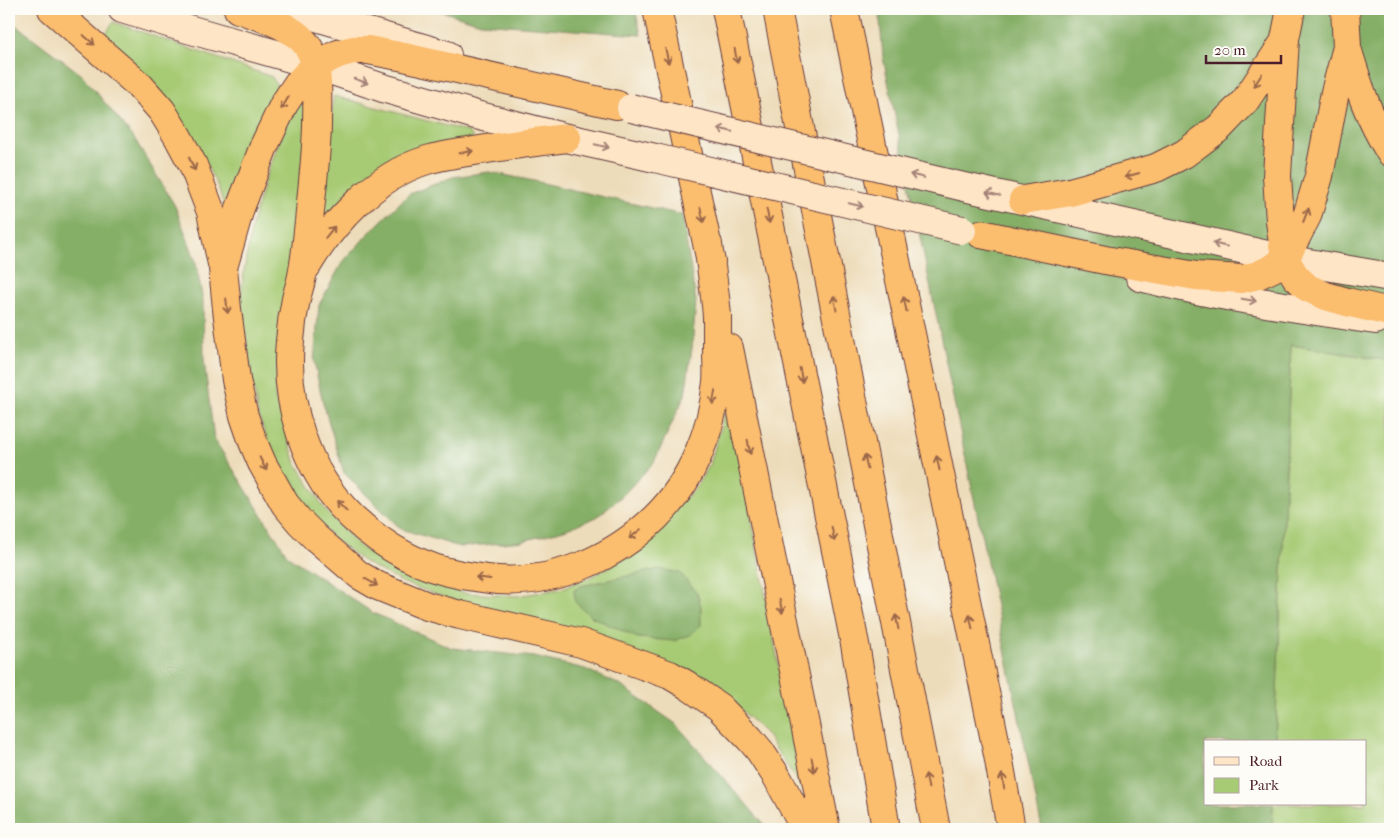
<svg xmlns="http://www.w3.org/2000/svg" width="1399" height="838" font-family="'IM FELL French Canon',serif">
	<rect width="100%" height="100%" fill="#fdfcf7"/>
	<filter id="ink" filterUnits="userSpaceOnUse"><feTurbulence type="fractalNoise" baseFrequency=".02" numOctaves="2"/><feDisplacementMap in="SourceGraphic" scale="10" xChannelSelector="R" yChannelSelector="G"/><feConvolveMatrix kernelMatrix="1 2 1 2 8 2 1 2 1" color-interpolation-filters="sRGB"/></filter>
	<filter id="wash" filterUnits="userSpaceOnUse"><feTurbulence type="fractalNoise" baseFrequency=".0096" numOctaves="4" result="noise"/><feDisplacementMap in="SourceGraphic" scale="20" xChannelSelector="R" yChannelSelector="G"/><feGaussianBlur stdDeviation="1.12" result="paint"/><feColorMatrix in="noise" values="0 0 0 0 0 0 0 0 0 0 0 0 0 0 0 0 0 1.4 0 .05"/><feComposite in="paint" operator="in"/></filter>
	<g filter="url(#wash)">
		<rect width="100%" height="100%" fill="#eddcb9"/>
		<path fill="#a7cb75" stroke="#787550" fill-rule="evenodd" d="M113 22 272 77 277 86 226 211 217 185 194 141 131 60 105 35Z
			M334 96 469 132 473 138 317 229Z
			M298 104H303L307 107 308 138 279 339 275 397 295 461 325 510 359 546 384 563 407 574 464 593 517 596 560 589 591 577 625 558 694 490 710 465 729 398 801 787 766 734 734 703 671 667 458 602 404 583 364 562 333 538 297 497 278 466 258 415 240 300 244 271 252 224 264 183 284 129ZM609 580 701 607 581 586Z
			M1291 345 1390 361V829H1272L1273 804H1365V742H1275Z"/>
		<path fill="#85af66" stroke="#686748" d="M434 9H635L641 35 481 23Z
			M879 9H1390V361L1291 345 1275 742H1205V804H1273L1272 829H1042L883 57Z
			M9 22 17 26 82 75 134 138 175 206 195 259 203 301 204 361 214 439 288 556 373 613 452 648 534 657 585 669 620 685 676 724 768 829H9Z
			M489 172 534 181 682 215 696 301 692 348 685 395 654 462 622 496 597 517 564 530 523 541 460 547 401 529 344 473 323 403 314 361 319 305 342 263 369 233 409 194 453 177Z
			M659 569 680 573 697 593 701 607V625L692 634 674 641 638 638 592 617 575 602 574 590 581 586Z"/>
	</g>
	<g filter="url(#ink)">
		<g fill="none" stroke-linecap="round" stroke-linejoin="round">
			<defs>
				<path id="secondary" d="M122 9 188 29 315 65 383 88 476 115 567 138 655 158
					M289 9 447 55
					M964 187 1285 259 1390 277
					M1140 277C1217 297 1297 308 1376 320"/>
				<path id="highway" d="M52 9 140 86 162 111 178 137 193 165 211 212 222 264
					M238 9C265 19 306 28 314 60 319 82 317 105 317 126 316 159 312 190 309 222 307 238 306 254 303 270 302 280 298 290 296 299 293 313 291 327 290 341 284 404 306 473 352 517 383 546 420 568 462 575 474 577 486 579 498 580 557 584 615 557 656 517 691 483 712 431 717 382 718 373 717 362 717 352 717 340 717 328 717 316 715 292 711 268 708 244
					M657 9 711 262
					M726 9 855 644 886 829
					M777 9 936 829
					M844 9 998 755 1011 829
					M1291 9 1285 39 1277 176 1280 221 1285 259 1296 277 1308 288 1326 296 1347 302 1390 312
					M1347 48C1359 87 1368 117 1390 152
					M617 105 404 57 368 50H353L338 54 315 65 298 83 284 104 264 146 240 208 223 268 227 309 236 380 244 416 253 442 262 463 285 504 300 522 316 538 359 575 378 586 427 606 460 615 581 643 670 675 687 685 719 707 750 739 760 751 777 777 805 829
					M1023 200 1070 192 1156 168 1184 154 1219 128 1245 101 1285 41
					M981 234 1105 260 1196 276 1242 279 1258 275 1273 268 1285 259 1307 216 1319 176 1335 92 1347 47 1345 9
					M306 267C333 222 375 176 427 160 440 156 455 154 468 152 501 146 534 142 567 138
					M729 348 826 829"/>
			</defs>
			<use href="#secondary" stroke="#623b40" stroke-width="30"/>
			<use href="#highway" stroke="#623b40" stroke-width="30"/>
			<use href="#secondary" stroke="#fde5c5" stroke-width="28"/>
			<use href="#highway" stroke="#fbbd6e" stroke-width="28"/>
			<defs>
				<path id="secondary-bridge" d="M631 108 964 187
					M655 158 962 230"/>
			</defs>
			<use href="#secondary-bridge" stroke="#623b40" stroke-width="30" stroke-linecap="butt"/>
			<use href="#secondary-bridge" stroke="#fde5c5" stroke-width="28"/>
		</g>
		<defs><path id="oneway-shaft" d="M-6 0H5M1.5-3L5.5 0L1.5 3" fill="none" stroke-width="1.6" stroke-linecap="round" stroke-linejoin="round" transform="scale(1.25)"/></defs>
		<g stroke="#9a6649">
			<use href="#oneway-shaft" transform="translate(89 40) rotate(41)"/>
			<use href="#oneway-shaft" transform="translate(667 56) rotate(78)"/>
			<use href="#oneway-shaft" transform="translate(736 56) rotate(79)"/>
			<use href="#oneway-shaft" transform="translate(1258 80) rotate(123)"/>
			<use href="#oneway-shaft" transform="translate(285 103) rotate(121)"/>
			<use href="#oneway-shaft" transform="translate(466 152) rotate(-10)"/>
			<use href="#oneway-shaft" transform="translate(192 164) rotate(65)"/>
			<use href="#oneway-shaft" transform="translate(1132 175) rotate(164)"/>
			<use href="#oneway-shaft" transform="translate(702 215) rotate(78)"/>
			<use href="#oneway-shaft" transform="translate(1306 215) rotate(-68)"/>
			<use href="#oneway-shaft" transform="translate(768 216) rotate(79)"/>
			<use href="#oneway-shaft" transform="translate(330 232) rotate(-51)"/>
			<use href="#oneway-shaft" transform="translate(835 303) rotate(-101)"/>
			<use href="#oneway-shaft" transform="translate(905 304) rotate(-102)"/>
			<use href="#oneway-shaft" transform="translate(227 306) rotate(84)"/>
			<use href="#oneway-shaft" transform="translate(801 375) rotate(79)"/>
			<use href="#oneway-shaft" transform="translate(714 397) rotate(100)"/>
			<use href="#oneway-shaft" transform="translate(749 447) rotate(79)"/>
			<use href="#oneway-shaft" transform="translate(866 462) rotate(-101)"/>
			<use href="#oneway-shaft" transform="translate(938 463) rotate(-102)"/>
			<use href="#oneway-shaft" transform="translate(263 464) rotate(63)"/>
			<use href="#oneway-shaft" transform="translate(342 506) rotate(-134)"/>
			<use href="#oneway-shaft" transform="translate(635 534) rotate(141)"/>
			<use href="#oneway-shaft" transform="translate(833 534) rotate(79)"/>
			<use href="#oneway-shaft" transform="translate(483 578) rotate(-173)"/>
			<use href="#oneway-shaft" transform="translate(371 582) rotate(30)"/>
			<use href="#oneway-shaft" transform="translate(781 606) rotate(79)"/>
			<use href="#oneway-shaft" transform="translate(897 622) rotate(-101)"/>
			<use href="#oneway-shaft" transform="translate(971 622) rotate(-102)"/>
			<use href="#oneway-shaft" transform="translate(813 765) rotate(79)"/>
			<use href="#oneway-shaft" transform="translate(927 781) rotate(-101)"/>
			<use href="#oneway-shaft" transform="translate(1003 781) rotate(-99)"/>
		</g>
		<g stroke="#a48278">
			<use href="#oneway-shaft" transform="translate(361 81) rotate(19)"/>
			<use href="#oneway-shaft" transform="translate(725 130) rotate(-167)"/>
			<use href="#oneway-shaft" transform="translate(602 146) rotate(13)"/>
			<use href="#oneway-shaft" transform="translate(917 176) rotate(-167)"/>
			<use href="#oneway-shaft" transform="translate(993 194) rotate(-167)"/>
			<use href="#oneway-shaft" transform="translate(856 205) rotate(13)"/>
			<use href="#oneway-shaft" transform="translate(1220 245) rotate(-167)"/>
			<use href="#oneway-shaft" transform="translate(1249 300) rotate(10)"/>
		</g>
	</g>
	<rect width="1399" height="838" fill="none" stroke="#fdfcf7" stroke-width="30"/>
	<rect x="1204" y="740" width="162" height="65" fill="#fdfcf7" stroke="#b5a4a5"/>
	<rect x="1214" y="757" width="25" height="8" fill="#fde5c5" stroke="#b5a4a5"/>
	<text x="1249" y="766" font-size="15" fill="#4a1f2b">Road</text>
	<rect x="1214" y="778" width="25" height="15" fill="#a7cb75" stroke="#b5a4a5"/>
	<text x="1249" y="790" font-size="15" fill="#4a1f2b">Park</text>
	<path d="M1206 55v8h75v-8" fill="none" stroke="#4a1f2b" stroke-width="2.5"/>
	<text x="1214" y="55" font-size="15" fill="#4a1f2b" stroke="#fdfcf7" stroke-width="4" paint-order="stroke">20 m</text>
</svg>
